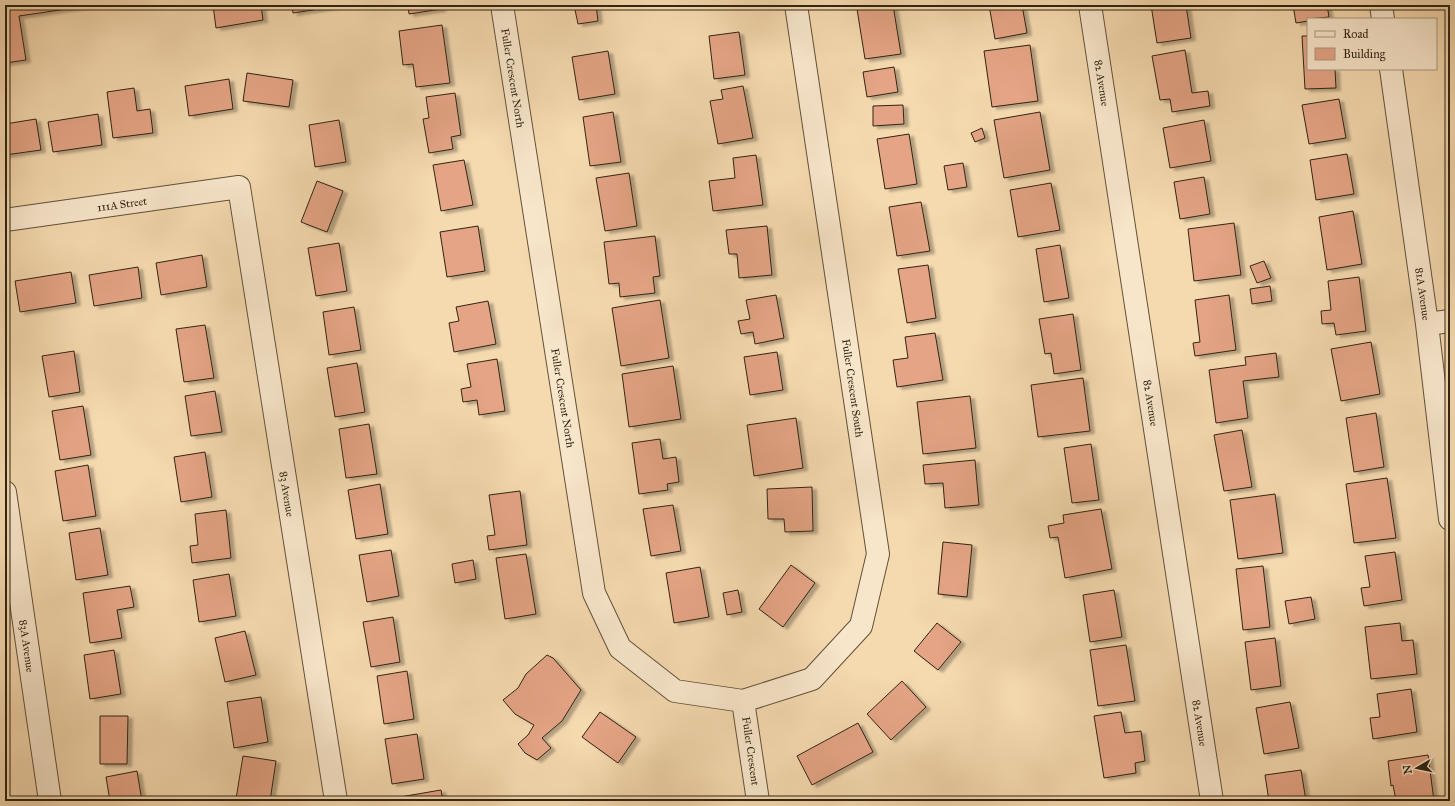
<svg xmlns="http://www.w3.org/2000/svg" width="1455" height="806" font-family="'IM FELL Great Primer',serif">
	<defs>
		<filter id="shadow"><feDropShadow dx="4.5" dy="2.5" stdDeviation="1" flood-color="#0004"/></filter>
	</defs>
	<rect width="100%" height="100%" fill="#f5d9af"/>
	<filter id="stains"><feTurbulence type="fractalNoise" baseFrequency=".005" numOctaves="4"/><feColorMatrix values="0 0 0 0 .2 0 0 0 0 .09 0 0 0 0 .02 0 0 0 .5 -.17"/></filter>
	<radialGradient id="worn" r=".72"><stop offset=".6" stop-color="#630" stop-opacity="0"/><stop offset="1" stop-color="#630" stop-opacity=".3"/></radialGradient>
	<path fill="#e4a485" stroke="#302412" filter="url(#shadow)" d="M5 5H94L19 16 26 60 5 63Z
		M213 5H261L263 20 216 28Z
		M292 5H345L293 13Z
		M408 5H441V9L409 14Z
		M574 5H596L598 21 578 24Z
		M881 5H893L901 54 865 59 857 9Z
		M989 5H1022L1027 33 995 39Z
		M1151 5H1186L1191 38 1157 43Z
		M1293 5H1327L1329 17 1308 19V21L1296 23Z
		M1447 24H1450V44Z
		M442 25 450 83 416 87 413 64 403 65 399 31Z
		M739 32 745 75 714 79 709 36Z
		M1302 36H1308V69H1335L1336 88 1305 89Z
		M1030 45 1038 101 992 107 984 51Z
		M1185 50 1192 93 1208 91 1210 106 1172 112 1170 99 1160 100 1152 56Z
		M608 51 615 94 579 100 572 57Z
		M894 67 898 92 867 97 863 72Z
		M247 73 293 80 289 107 243 101Z
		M229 79 233 109 189 116 185 86Z
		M743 86 753 138 718 144 710 101 723 99 721 90Z
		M134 88 137 111 150 109 153 133 113 138 107 92Z
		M455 93 461 135 451 137 453 149 429 153 423 119 429 118 426 97Z
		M1339 99 1346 138 1309 144 1302 105Z
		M903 105 904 124 873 126V106Z
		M613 112 621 162 590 166 583 117Z
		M1040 112 1050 170 1004 178 994 120Z
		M98 114 102 145 53 152 48 122Z
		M36 119 41 150 5 155V124Z
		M339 120 346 162 315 167 309 125Z
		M1204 120 1211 161 1170 168 1163 128Z
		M982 128 985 138 975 142 971 133Z
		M909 134 917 184 885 189 877 139Z
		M1347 154 1354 194 1316 200 1310 160Z
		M756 155 763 205 713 211 709 181 735 178 733 158Z
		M464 160 473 205 441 211 433 165Z
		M963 163 967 187 948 190 944 166Z
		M629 173 637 226 605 231 596 178Z
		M1204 177 1210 214 1180 219 1174 182Z
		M317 181 343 191 327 232 301 222Z
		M1051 183 1060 230 1018 237 1010 190Z
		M921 202 930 251 897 256 889 207Z
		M1353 211 1362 264 1327 270 1319 217Z
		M1234 223 1241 275 1194 281 1188 229Z
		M478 226 485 271 447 277 440 232Z
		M767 226 772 275 739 278 737 254H729L726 230Z
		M655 236 660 276 653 277 655 293 620 297 619 283 609 284 604 242Z
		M339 243 347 291 316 296 308 248Z
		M1060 245 1069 298 1044 302 1036 249Z
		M202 255 207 287 161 295 156 263Z
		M1264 261 1271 278 1257 283 1250 266Z
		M928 265 936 318 907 323 898 269Z
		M138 267 142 298 94 306 89 275Z
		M71 272 76 303 20 312 15 281Z
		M1359 277 1366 331 1336 335 1334 323 1322 324 1321 311 1331 310 1328 281Z
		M1270 286 1272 301 1252 304 1250 289Z
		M776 295 784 338 755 344 753 332 741 334 738 321 750 319 746 300Z
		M1229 295 1236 350 1195 356 1193 343 1200 342 1195 300Z
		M660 300 669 358 621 366 612 308Z
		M488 301 496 344 454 352 449 323 459 321 456 307Z
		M354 307 361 350 329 355 323 312Z
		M1073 314 1081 370 1054 374 1051 353 1045 354 1039 319Z
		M205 325 214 378 184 382 176 329Z
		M935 333 943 380 897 387 893 360 908 358 905 337Z
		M1371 342 1380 394 1341 401 1331 349Z
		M74 351 80 392 49 397 42 356Z
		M777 352 783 390 750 395 744 357Z
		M1276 353 1279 377 1243 381 1248 418 1216 423 1209 370 1246 365 1245 357Z
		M497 359 505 411 479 415 477 400 463 402 461 389 471 387 467 364Z
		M357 363 365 412 335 417 327 368Z
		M673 366 681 419 629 427 622 374Z
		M1083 378 1090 431 1038 437 1031 385Z
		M215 391 222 432 191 436 185 396Z
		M970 396 976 448 923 454 917 402Z
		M83 406 91 455 60 460 52 411Z
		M1376 413 1384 467 1354 472 1346 418Z
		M796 418 803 468 754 476 747 425Z
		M369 424 377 474 346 478 339 429Z
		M1242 430 1252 487 1224 491 1214 435Z
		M660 439 663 459 676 457 679 482 667 484 668 490 639 494 632 443Z
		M1091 444 1099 500 1072 503 1064 448Z
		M205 452 212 497 181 502 174 457Z
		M975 460 979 505 945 508 943 483 925 484 923 465Z
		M88 465 96 516 63 521 55 471Z
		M1387 478 1396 538 1354 543 1346 484Z
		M380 484 388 534 356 539 348 490Z
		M812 487 813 531 785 532 784 519H768L767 489Z
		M520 491 527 545 489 550 487 536 495 535 489 495Z
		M1275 494 1283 553 1238 559 1230 500Z
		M673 505 681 551 651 556 643 509Z
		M1101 509 1112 569 1065 578 1058 537 1050 538 1048 526 1064 523 1063 515Z
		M226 510 231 558 192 563 190 546 198 545 195 514Z
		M100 528 108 575 76 580 69 533Z
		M943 542 972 545 967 597 938 594Z
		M391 550 399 596 367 602 359 555Z
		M1395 552 1402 600 1364 606 1361 588 1370 587 1365 556Z
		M526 554 536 614 505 619 496 558Z
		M473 560 476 579 455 583 452 564Z
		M791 565 815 583 783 627 759 609Z
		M1263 566 1270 627 1243 630 1236 569Z
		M700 567 709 617 674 623 666 573Z
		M229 574 236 616 199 622 193 580Z
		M130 586 134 607 117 610 122 638 90 643 83 593Z
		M738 590 742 612 727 615 723 593Z
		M1114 590 1122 637 1090 642 1083 595Z
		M1311 597 1315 619 1289 624 1285 601Z
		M393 617 400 662 371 667 363 622Z
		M937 623 961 642 938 670 914 651Z
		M1400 623 1402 641 1413 640 1417 674 1371 679 1365 627Z
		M245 631 256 675 225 682 215 638Z
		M1275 638 1281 686 1251 690 1245 642Z
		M1126 645 1135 701 1098 706 1090 650Z
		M114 650 121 694 90 699 84 655Z
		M547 655 553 658 581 690 562 721 542 738 551 748 537 760 525 753 518 744 528 735 534 725 515 714 503 700 518 688 526 674Z
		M407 671 414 719 384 724 377 676Z
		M902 681 926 707 891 740 867 714Z
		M1411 689 1417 732 1373 739 1370 718 1380 717 1377 694Z
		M261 697 268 742 234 748 227 702Z
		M1290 702 1299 748 1264 754 1256 708Z
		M600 712 636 737 618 763 582 737Z
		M1121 712 1125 733 1141 731 1145 761 1135 763 1136 773 1104 778 1094 716Z
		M100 716H128L127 764H100Z
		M858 723 873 752 812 785 797 756Z
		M417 734 424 779 392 784 385 739Z
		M1428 755 1434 801H1396L1393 785 1391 786 1388 761Z
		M243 756 276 761 270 801H251L236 799Z
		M1301 770 1306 801H1269L1265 775Z
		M137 771 142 801H110L106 777Z
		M441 790 443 801H394V798Z"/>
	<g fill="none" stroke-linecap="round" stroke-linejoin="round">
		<defs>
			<path id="minor" d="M502 5 594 593 620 648 675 691 743 701 812 679 861 626 878 554 796 5
				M1090 5 1212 801
				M1381 5 1383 19
				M1391 69 1427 324 1450 519
				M5 220 239 187 336 801
				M1427 324 1450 321
				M5 492 50 801
				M743 701 758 801"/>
		</defs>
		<use href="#minor" stroke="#615139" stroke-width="24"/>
		<use href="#minor" stroke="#f8e6cb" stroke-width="22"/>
	</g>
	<g text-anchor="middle" stroke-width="3" stroke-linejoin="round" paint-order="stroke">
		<g font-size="11" fill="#302412" stroke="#f8e6cb">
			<text transform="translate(513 78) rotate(81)" y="4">Fuller Crescent North</text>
			<text transform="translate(1102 83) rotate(81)" y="4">82 Avenue</text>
			<text transform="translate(122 204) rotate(-8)" y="4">111A Street</text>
			<text transform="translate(1423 294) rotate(82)" y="4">81A Avenue</text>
			<text transform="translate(853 388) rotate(82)" y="4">Fuller Crescent South</text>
			<text transform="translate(563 398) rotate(81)" y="4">Fuller Crescent North</text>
			<text transform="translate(1151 403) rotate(81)" y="4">82 Avenue</text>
			<text transform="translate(287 494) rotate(81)" y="4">83 Avenue</text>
			<text transform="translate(27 646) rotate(82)" y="4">83A Avenue</text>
			<text transform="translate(1200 723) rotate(81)" y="4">82 Avenue</text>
			<text transform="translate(751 751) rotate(82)" y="4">Fuller Crescent</text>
		</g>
	</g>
	<rect width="1455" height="806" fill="none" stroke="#f5d9af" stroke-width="20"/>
	<rect x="6" y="6" width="1443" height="794" fill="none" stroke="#302412" stroke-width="2"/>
	<rect x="10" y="10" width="1435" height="786" fill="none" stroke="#302412"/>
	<rect x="1307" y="18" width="130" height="52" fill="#f8e6cb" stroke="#a89881"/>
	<rect x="1315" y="31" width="20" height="6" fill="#f8e6cb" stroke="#a89881"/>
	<text x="1343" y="38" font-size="12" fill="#302412">Road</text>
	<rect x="1315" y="48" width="20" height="12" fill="#e4a485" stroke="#a89881"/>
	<text x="1343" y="58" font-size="12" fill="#302412">Building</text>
	<g transform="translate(1417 768) rotate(261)" stroke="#f8e6cb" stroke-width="3" paint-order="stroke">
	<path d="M0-3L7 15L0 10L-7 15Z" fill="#302412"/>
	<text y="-6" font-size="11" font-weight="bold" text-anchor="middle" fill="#302412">N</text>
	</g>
	<rect width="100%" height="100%" filter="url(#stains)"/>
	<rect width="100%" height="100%" fill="url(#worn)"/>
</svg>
